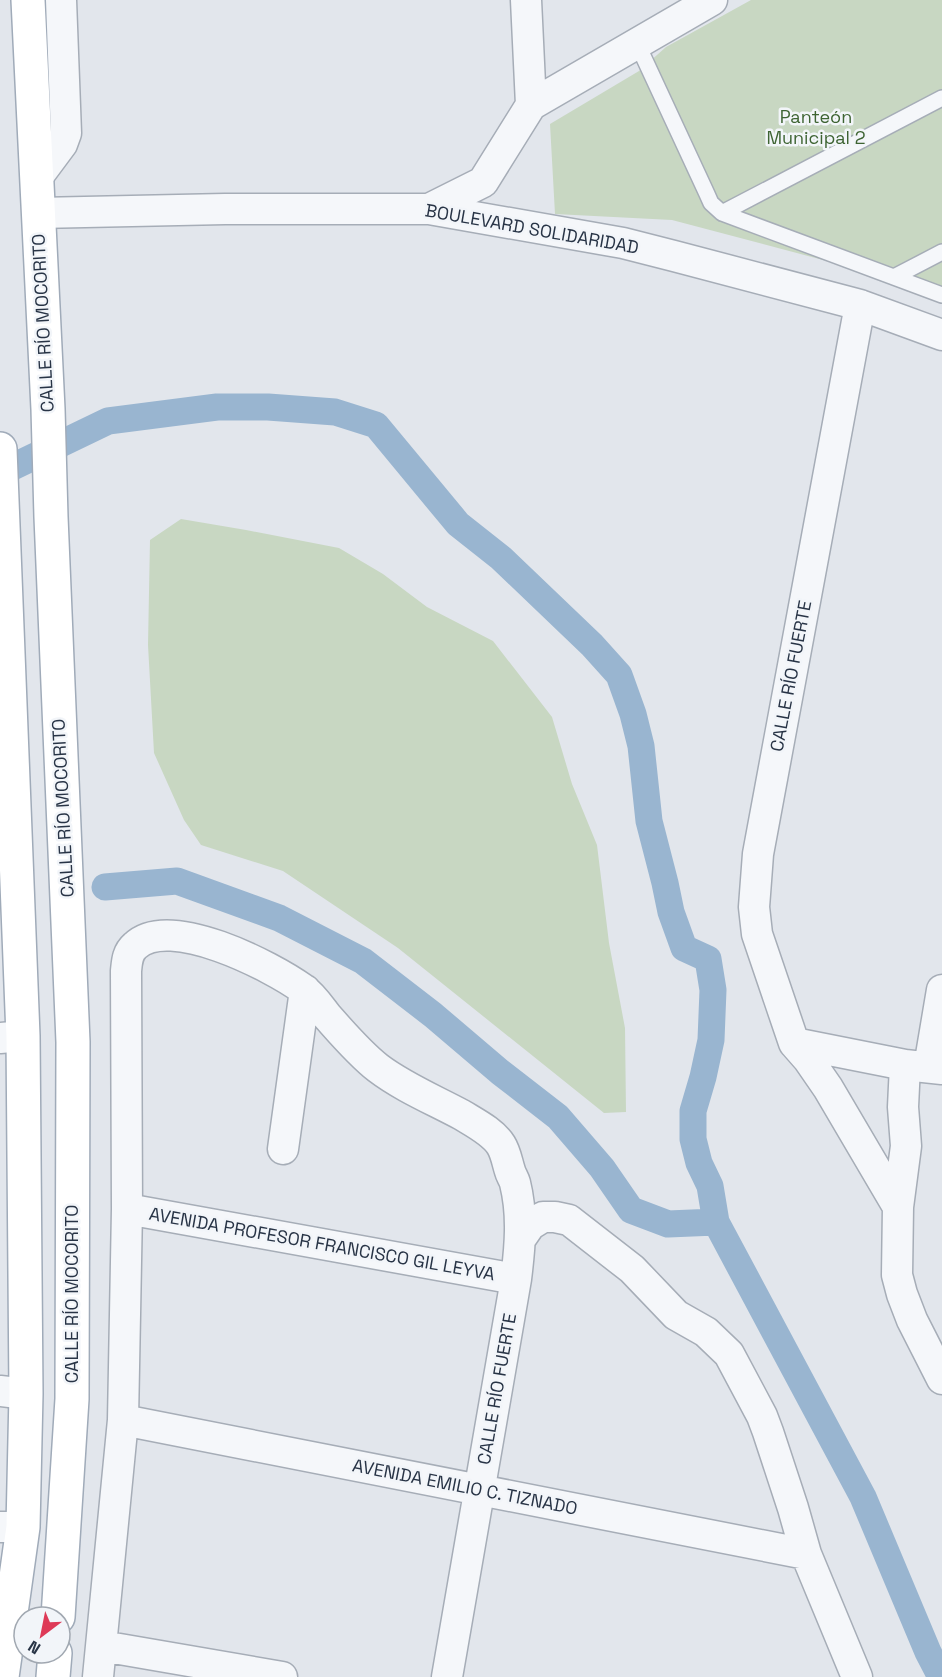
<svg xmlns="http://www.w3.org/2000/svg" width="942" height="1677" font-family="'Space Grotesk',sans-serif">
	<rect width="100%" height="100%" fill="#e2e6ec"/>
	<path fill="#c8d7c2" d="M751 0H942V298L876 274 672 220 555 214 550 124 639 71 666 47Z
		M181 519 246 530 339 548 383 574 427 607 493 641 552 717 572 784 597 845 609 943 625 1028 626 1112 604 1113 398 948 283 871 201 845 184 820 154 753 148 645 150 540Z"/>
	<g fill="none" stroke-linecap="round" stroke-linejoin="round">
		<path stroke="#99b5d0" stroke-width="27" d="M0 473 108 421 217 407H268L335 412 376 425 458 524 501 558 592 645 619 675 633 714 641 746 649 821 665 883 671 912 684 948 708 959 713 990 711 1040 703 1077 693 1111V1139L699 1163 710 1186 716 1222
			M105 887 177 881 279 918 363 961 433 1015 500 1072 558 1117 602 1168 631 1210 668 1224 716 1222 863 1497 928 1652 941 1677"/>
		<defs>
			<path id="service" d="M637 43 707 194 711 203 722 213 942 98
				M722 213 942 295
				M894 277 942 252"/>
			<path id="minor" d="M526 0 531 105
				M36 179 62 144 66 133 61 0
				M429 209 483 182 531 105 712 0
				M38 213 225 209H429L623 243 674 256 860 305 942 335
				M860 305 758 854 754 907 757 934 794 1043 808 1059 828 1088 898 1207
				M0 1038 23 1036
				M794 1043 905 1065 942 1069
				M905 1065 903 1107 906 1146 898 1207 897 1275 902 1294 912 1320 942 1379
				M929 1067 942 990
				M283 1149 305 990
				M127 1209 516 1279
				M521 1238 530 1225 543 1217H555L569 1220 632 1269 676 1315 706 1332 729 1354 762 1416 768 1432 793 1508 806 1554 857 1677
				M0 1391 26 1394
				M123 1420 806 1554
				M0 1527H23
				M102 1646 282 1677
				M98 1677 123 1420 127 1209 126 971C127 962 127 953 135 946 169 913 271 966 303 989 312 995 320 1007 327 1016 343 1034 359 1053 378 1068 403 1087 434 1100 462 1115 475 1123 493 1132 501 1145 506 1153 507 1162 510 1171 511 1175 514 1179 515 1183 523 1215 520 1247 516 1279L447 1677"/>
			<path id="primary" d="M28 0 48 409 51 517 73 1042 72 1399 58 1617
				M0 449 23 1036 26 1394 23 1527 2 1677
				M53 1677 55 1653"/>
		</defs>
		<use href="#service" stroke="#a6adb7" stroke-width="18"/>
		<use href="#minor" stroke="#a6adb7" stroke-width="33"/>
		<use href="#primary" stroke="#a0abb9" stroke-width="36"/>
		<use href="#service" stroke="#f5f7fa" stroke-width="15"/>
		<use href="#minor" stroke="#f5f7fa" stroke-width="30"/>
		<use href="#primary" stroke="#fff" stroke-width="33"/>
	</g>
	<g text-anchor="middle" stroke-width="5" stroke-linejoin="round" paint-order="stroke">
		<g font-size="18" fill="#3e6433" stroke="#f2f5f9">
			<text x="816" y="123">Panteón<tspan x="816" dy="21">Municipal 2</tspan></text>
		</g>
		<g font-size="18" fill="#283446" stroke="#f2f5f9">
			<text transform="translate(532 229) rotate(10)" y="6">BOULEVARD SOLIDARIDAD</text>
			<text transform="translate(43 323) rotate(-93)" y="6">CALLE RÍO MOCORITO</text>
			<text transform="translate(791 676) rotate(-79)" y="6">CALLE RÍO FUERTE</text>
			<text transform="translate(63 808) rotate(-93)" y="6">CALLE RÍO MOCORITO</text>
			<text transform="translate(322 1244) rotate(10)" y="6">AVENIDA PROFESOR FRANCISCO GIL LEYVA</text>
			<text transform="translate(72 1294) rotate(-90)" y="6">CALLE RÍO MOCORITO</text>
			<text transform="translate(497 1389) rotate(-80)" y="6">CALLE RÍO FUERTE</text>
			<text transform="translate(465 1487) rotate(11)" y="6">AVENIDA EMILIO C. TIZNADO</text>
		</g>
	</g>
	<g transform="translate(42 1635) rotate(212)"><circle r="28" fill="#f2f5f9" stroke="#a1a8b1" stroke-width="1.5"/>
	<path d="M0-4.5L10 22L0 15L-10 22Z" fill="#de3a57"/>
	<text y="-9" font-size="16" font-weight="bold" text-anchor="middle" fill="#283446">N</text>
	</g>
</svg>
